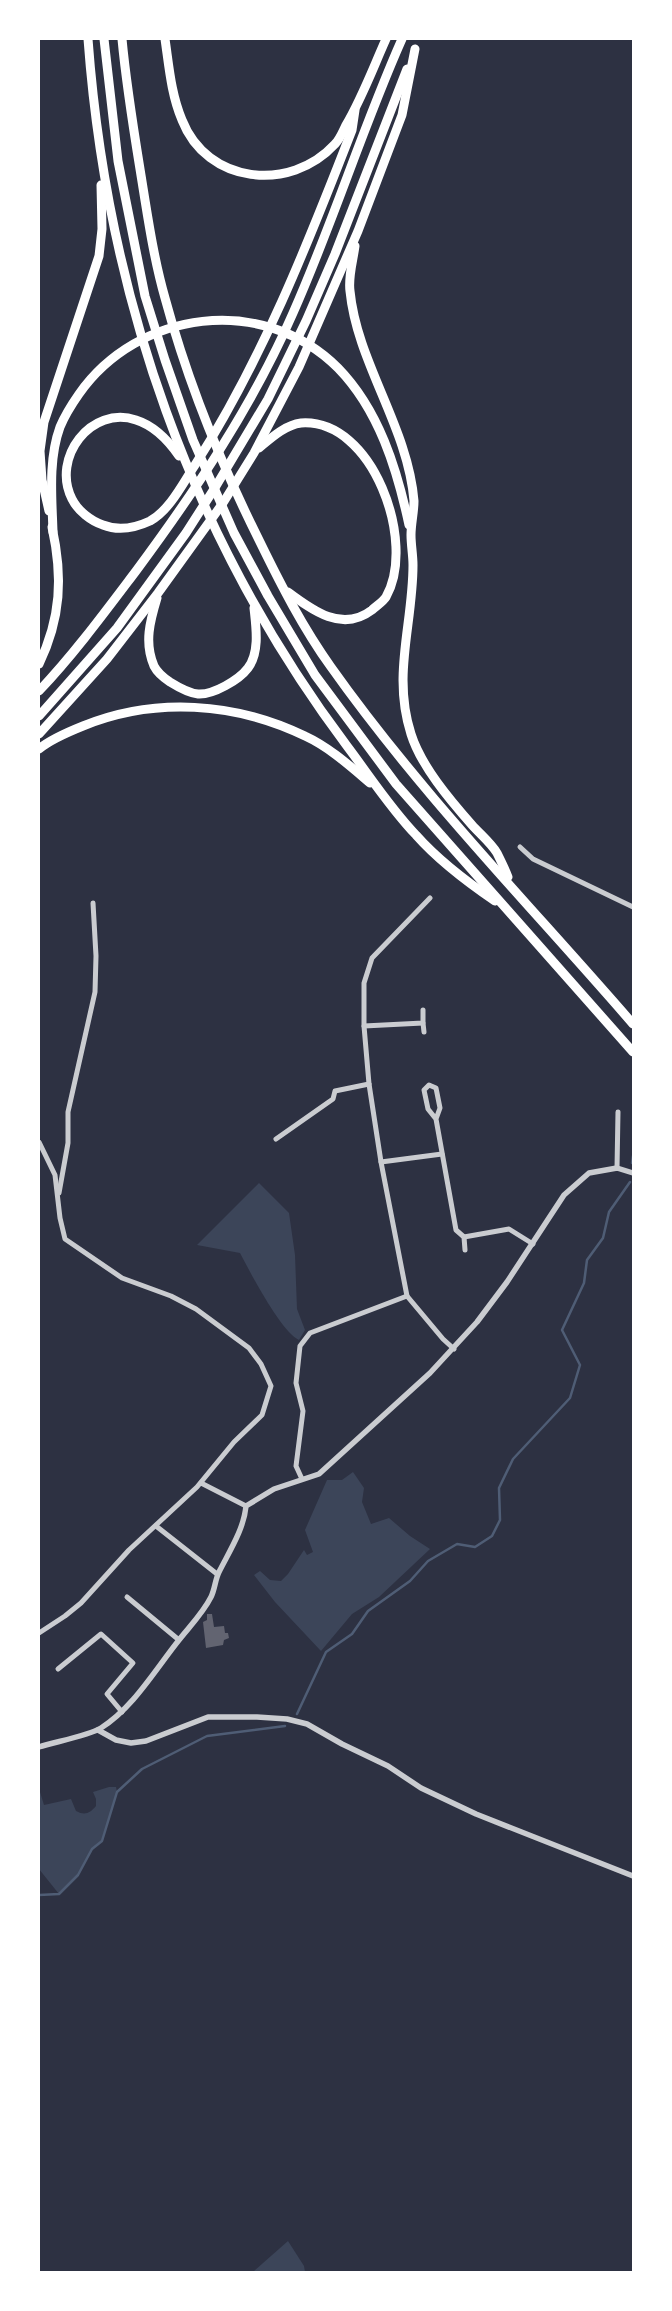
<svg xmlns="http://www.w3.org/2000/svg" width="672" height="2311" viewBox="0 0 672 2311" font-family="Signika,sans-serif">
<rect width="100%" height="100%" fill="#2d3142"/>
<!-- green -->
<g fill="#3c4559">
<path d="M259 1183 289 1213 295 1255 297 1309 305 1330 299 1340C281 1332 250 1272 240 1253L197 1245Z"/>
<path d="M353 1472 364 1488 362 1502 371 1524 389 1518 410 1536 430 1549 379 1597 352 1614 321 1651 275 1602 254 1575 260 1571 270 1580 281 1581 288 1574 304 1550 307 1555 313 1552 305 1530 327 1480H342Z"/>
<path d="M109 1787H116L117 1792 102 1841 92 1849 78 1875 59 1894 39 1869V1792H40L44 1805 71 1799 76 1811C85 1816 90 1813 96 1806V1799L93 1792Z"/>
<path d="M288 2241 304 2266 305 2272H253Z"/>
</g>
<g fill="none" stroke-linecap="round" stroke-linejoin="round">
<!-- stream -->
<g stroke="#4f5d75" stroke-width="2.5">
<path d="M632 1163 633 1156"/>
<path d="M297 1714 326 1652 352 1634 368 1611 410 1581 428 1561 457 1544 475 1547 492 1536 500 1520 499 1488 513 1459 570 1398 580 1365 562 1330 584 1283 587 1260 603 1238 609 1212 630 1182"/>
<path d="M39 1895 59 1894 78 1875 92 1849 102 1841 117 1792 142 1769 207 1736 285 1726"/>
</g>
</g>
<!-- building -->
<path fill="#626471" d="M207 1614H212L214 1627 224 1626 225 1633H228L229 1638 224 1640 223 1645 206 1648 203 1622 207 1620Z"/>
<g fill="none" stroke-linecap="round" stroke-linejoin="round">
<!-- minor -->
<g stroke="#caccd0" stroke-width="5">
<path d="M520 847 533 859 633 907"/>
<path d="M430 898 372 958 364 983V1026L369 1084 381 1162 407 1296 443 1339 454 1349"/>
<path d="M423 1023 424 1032"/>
<path d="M364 1026 423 1023V1010"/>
<path d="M436 1119 428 1109 424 1090 429 1085 436 1088 440 1108 436 1119 456 1230 464 1237 465 1250"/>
<path d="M276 1139 333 1099 335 1091 369 1084"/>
<path d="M39 1142 55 1175 60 1218 65 1239 122 1278 171 1296 196 1309 249 1348 261 1364 271 1386 262 1415 234 1442 197 1487 129 1550 81 1603 65 1616 39 1633"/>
<path d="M381 1162 442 1154"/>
<path d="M617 1168 618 1112"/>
<path d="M59 1193 68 1143V1112L95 992 96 956 93 903"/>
<path d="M464 1237 509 1229 533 1244"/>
<path d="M302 1479 296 1466 303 1411 296 1383 300 1346 310 1333 407 1296"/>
<path d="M201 1483 246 1506"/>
<path d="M156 1526 217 1574"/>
<path d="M127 1597 179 1640"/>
<path d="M58 1669 101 1634 133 1663 107 1694 122 1712"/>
</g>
<!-- tertiary -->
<g stroke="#caccd0" stroke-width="5.5">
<path d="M98 1730 116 1740 131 1743 146 1741 208 1717H257L287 1719 307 1724 342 1744 388 1766 421 1788 476 1814 633 1876"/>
<path d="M39 1747C54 1742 88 1736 101 1728 133 1708 155 1670 179 1640 190 1626 203 1613 211 1597 215 1589 215 1580 219 1572 229 1552 244 1529 246 1506L274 1489 319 1474 430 1373 477 1322 507 1282 564 1195 589 1173 617 1168 633 1173"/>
</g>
<!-- motorway -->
<g stroke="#fff" stroke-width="9">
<path d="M88 39C107 297 191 538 347 746 369 775 390 808 416 835 439 861 467 882 495 901"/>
<path d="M104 39 118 161 145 296 165 360 193 440 234 533 268 596 315 675 396 784 633 1052"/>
<path d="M122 39C126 82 133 126 140 169 147 212 153 256 165 298 188 383 221 464 260 542 281 585 303 628 331 667 421 794 531 906 633 1024"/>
<path d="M165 39C169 66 171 94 182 120 207 184 290 193 335 144 340 139 343 131 346 125 362 98 373 68 386 39"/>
<path d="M355 246C353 261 348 277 350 291 357 363 408 427 414 501 414 512 411 524 411 535 411 545 413 555 413 565 413 624 392 675 411 734 421 766 450 800 472 825 480 834 491 843 497 853 501 861 505 869 508 877"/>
<path d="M259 448C271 438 285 425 301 423 373 418 417 543 386 597 383 602 376 606 372 610 342 633 312 610 288 592"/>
<path d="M179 456C168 440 155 426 136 420 91 405 51 458 72 499 78 511 91 521 103 525 118 531 135 528 150 521 170 510 183 483 195 465 262 360 307 246 352 130L355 110"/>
<path d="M49 511 42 480 40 451 44 422 99 256 102 229 101 185"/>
<path d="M53 532C52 498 48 460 60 427 65 415 72 404 79 394 138 310 263 293 338 368 379 410 397 469 409 525"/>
<path d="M157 598C150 621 144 643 154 666 157 672 164 678 170 682 178 687 188 693 198 694 213 695 239 680 248 668 260 652 256 627 254 608"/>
<path d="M39 664C61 618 63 577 52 527"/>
<path d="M39 691C74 654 105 612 136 571 196 490 253 405 293 313 333 223 362 129 402 39"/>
<path d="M39 716 117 628 186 533 216 486 268 399 306 321 335 254 407 69"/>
<path d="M39 734 107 659 158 593 223 503 254 453 299 367 358 231 402 115 415 49"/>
<path d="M39 749C51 739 68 732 83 726 154 697 235 702 305 736 329 747 350 766 370 783"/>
</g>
</g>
<!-- border -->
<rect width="672" height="2311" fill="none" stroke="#ffffff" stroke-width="80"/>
</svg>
